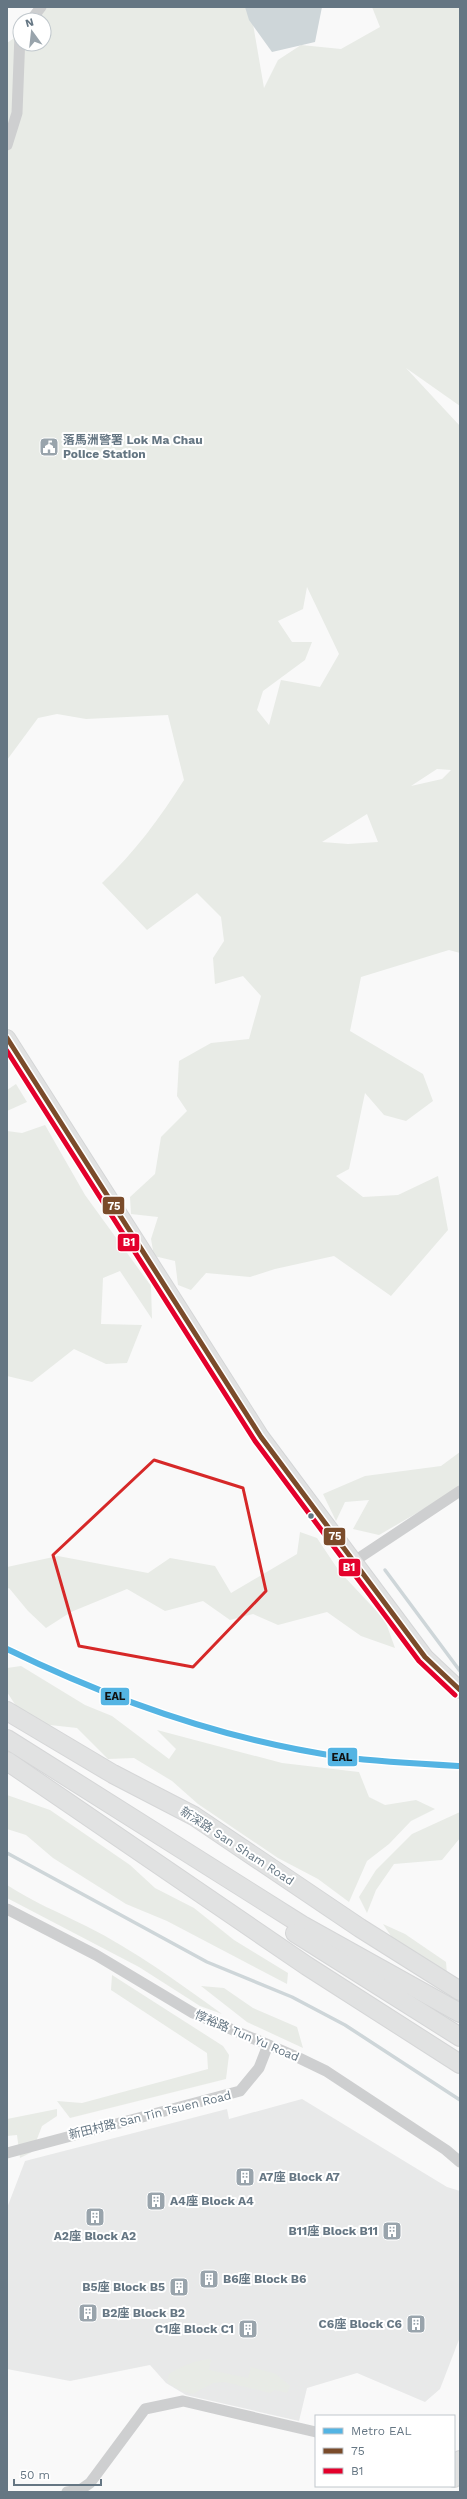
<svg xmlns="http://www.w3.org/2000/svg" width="467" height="2499" viewBox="0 0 467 2499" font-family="'Work Sans','Noto Sans SC',sans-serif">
<rect width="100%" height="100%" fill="#f9f9f9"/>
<!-- built -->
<path fill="#e8e9e9" d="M302 2099 447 2187 460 2191V2337L440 2389 425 2402 357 2373 307 2388 299 2421 186 2395 166 2383 150 2365 70 2381 7 2369V2208L25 2161 227 2109 229 2119Z"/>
<!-- green -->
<g fill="#e8ebe6" fill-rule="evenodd">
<path d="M45 7H246L253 24 264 88 278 60 301 45 341 49 380 27 372 7H460V406L406 368 460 426V953L449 950 361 977 350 1031 423 1074 433 1101 406 1121 384 1115 365 1093 349 1169 336 1176 363 1197 398 1195 438 1176 448 1230 391 1296 334 1256 275 1269 250 1277 206 1273 191 1290 178 1285 175 1261 154 1256 151 1239 158 1217 131 1214 130 1197 155 1174 161 1137 187 1111 177 1096 179 1061 211 1043 249 1039 261 996 243 976 215 984 213 958 224 941 221 917 197 893 147 930 102 883C135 852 160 818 184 780L168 715 86 719 57 714 38 718 7 760V43L20 34V44H44V20H33ZM307 587 339 654 320 687 281 680 269 725 257 710 263 691 305 660 312 642H292L278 621 303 609ZM437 769 451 770 442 779 411 786ZM367 814 378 842 348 844 322 842Z"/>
<path d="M16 1084 27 1102 7 1111V1090Z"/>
<path d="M45 1125 85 1195 151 1286 152 1319 120 1271 103 1278 101 1324 142 1325 127 1363 106 1364 74 1349 32 1382 7 1376V1131L22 1133Z"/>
<path d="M460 1452V1488L379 1535 353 1529 369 1500 345 1502 336 1521 323 1494 365 1476 441 1466Z"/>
<path d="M300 1532 317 1538 339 1571 385 1620 395 1648 361 1636 327 1612 278 1625 253 1614 230 1620 203 1601 165 1611 127 1589 71 1612 46 1628 28 1611 9 1588 7 1589V1567L58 1556 148 1573 170 1558 215 1566 231 1593 297 1554Z"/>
<path d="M21 1666 85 1705 112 1716 169 1759 176 1749 157 1730 282 1763 359 1772 369 1797 385 1805 416 1800 435 1809 411 1821 389 1844 367 1861 349 1902 318 1879 278 1858 198 1804 172 1781 134 1758 108 1759 77 1728 41 1724 16 1706 7 1692V1668Z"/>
<path d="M7 1795 50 1810 130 1865 155 1888 194 1908 234 1940 288 1973 287 1984 167 1921 126 1904 53 1858 26 1835 7 1829Z"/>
<path d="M460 1812V1838L442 1860 394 1864 376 1890 367 1913 359 1897 376 1870 412 1834Z"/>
<path d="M7 1885C33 1902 58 1912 86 1926 134 1950 178 1982 222 2014L200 2006 139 1967 7 1898Z"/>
<path d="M383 1924 405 1934 446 1962 447 1974 393 1939Z"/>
<path d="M112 1975 223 2046 229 2055 226 2079 70 2118 57 2101 82 2103 208 2069 207 2053 111 1990Z"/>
<path d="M201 1986 224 1988 253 2008 297 2027 303 2048 247 2022Z"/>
<path d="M57 2109V2116L42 2126 32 2152 20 2158 17 2135 7 2136V2119Z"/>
<path d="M211 2359 209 2370 248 2378 251 2367 276 2374 290 2386 287 2393 275 2390 270 2393 225 2382 213 2383 193 2394 179 2390 167 2382 169 2374C182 2366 195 2360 211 2359Z"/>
</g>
<!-- water -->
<path fill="#ced6d9" d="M245 7H322L315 42 272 52 249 20Z"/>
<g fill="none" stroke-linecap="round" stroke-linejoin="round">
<!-- stream -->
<g stroke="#ced6d9" stroke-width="3.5">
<path d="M385 1570 460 1671"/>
<path d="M7 1853 207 1962 292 1997 345 2025 460 2100"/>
</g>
<defs>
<g id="secondary">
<path d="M7 1038 261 1437 425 1657 460 1690"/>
<path d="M454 2479 460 2459"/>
</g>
<g id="primary">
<path d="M7 1711 113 1774 194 1816 360 1928 460 1991"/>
<path d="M7 1739 302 1925 460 2013"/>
<path d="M7 1761 307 1966 460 2064"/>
<path d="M295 1933 460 2037"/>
</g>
</defs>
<!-- secondary casing -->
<use href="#secondary" stroke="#d5d6d7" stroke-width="18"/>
<!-- primary casing -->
<use href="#primary" stroke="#d5d6d7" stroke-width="20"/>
<!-- street -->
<g stroke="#cecfd0" stroke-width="11">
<path d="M31 20 41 7"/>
<path d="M7 145 17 113 20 34"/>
<path d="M353 1562 460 1491"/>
<path d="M7 1909 96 1955 193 2013 297 2057 326 2071 446 2150 460 2162"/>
<path d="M7 2153 240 2091 259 2068 268 2045"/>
<path d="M67 2492 80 2490 90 2483 145 2409 183 2401 316 2432"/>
</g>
<!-- secondary -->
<use href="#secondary" stroke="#e1e2e2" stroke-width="16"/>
<!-- primary -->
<use href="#primary" stroke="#e1e2e2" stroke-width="18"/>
<defs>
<path id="bus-1" d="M7 1038 261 1437 425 1657 460 1690"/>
<path id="bus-2" d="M7 1051 255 1441 419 1661 455 1695"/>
</defs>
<!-- bus-1 casing -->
<use href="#bus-1" stroke="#fff" stroke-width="8"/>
<!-- bus-2 casing -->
<use href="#bus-2" stroke="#fff" stroke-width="8"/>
<!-- bus-1 -->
<use href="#bus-1" stroke="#7a4b2a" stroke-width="5"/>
<!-- bus-2 -->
<use href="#bus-2" stroke="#e4002b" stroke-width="5"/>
<defs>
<path id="metro-1" d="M7 1649C114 1701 224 1740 342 1757 381 1762 421 1764 460 1766"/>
</defs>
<!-- metro-1 casing -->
<use href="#metro-1" stroke="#fff" stroke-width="9"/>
<!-- metro-1 -->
<use href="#metro-1" stroke="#54b4e3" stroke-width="6"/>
</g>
<!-- marked area -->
<path fill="none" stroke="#d62828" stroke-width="3" stroke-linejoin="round" d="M154 1460 243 1488 266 1591 193 1667 79 1646 53 1555Z"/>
<!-- icons -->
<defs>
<symbol id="civic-square" viewBox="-11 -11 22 22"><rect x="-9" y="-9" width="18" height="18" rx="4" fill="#99a4ac" stroke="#fff"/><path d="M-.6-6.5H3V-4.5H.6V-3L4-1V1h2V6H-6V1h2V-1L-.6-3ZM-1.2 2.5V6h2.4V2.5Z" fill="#fff"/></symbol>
<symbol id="building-square" viewBox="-11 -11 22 22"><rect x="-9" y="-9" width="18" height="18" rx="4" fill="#99a4ac" stroke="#fff"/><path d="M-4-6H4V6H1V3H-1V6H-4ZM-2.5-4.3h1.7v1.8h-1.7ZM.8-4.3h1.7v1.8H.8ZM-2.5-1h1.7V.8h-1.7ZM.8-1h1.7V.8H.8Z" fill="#fff"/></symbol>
</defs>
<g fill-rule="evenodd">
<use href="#civic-square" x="38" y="436" width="22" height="22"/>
<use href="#building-square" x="234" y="2166" width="22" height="22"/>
<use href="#building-square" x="145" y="2190" width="22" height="22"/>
<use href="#building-square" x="84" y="2206" width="22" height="22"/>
<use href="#building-square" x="381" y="2220" width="22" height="22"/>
<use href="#building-square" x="198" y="2268" width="22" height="22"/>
<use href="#building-square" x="168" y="2276" width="22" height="22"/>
<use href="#building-square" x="77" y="2302" width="22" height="22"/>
<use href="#building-square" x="405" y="2313" width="22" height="22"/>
<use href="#building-square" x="237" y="2318" width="22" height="22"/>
</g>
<!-- markers -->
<circle fill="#657683" stroke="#fff" stroke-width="1.5" cx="311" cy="1516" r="3.5"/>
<g text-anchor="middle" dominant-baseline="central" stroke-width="4" stroke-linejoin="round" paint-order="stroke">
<!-- poi labels -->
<g font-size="12" font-weight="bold" fill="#657683" stroke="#fff" text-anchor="start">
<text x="63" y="440">落馬洲警署 Lok Ma Chau<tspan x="63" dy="14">Police Station</tspan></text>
<text x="259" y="2177">A7座 Block A7</text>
<text x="170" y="2201">A4座 Block A4</text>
<text x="378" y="2231" text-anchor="end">B11座 Block B11</text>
<text x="95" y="2236" text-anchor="middle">A2座 Block A2</text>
<text x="223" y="2279">B6座 Block B6</text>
<text x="165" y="2287" text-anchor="end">B5座 Block B5</text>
<text x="102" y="2313">B2座 Block B2</text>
<text x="402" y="2324" text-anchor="end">C6座 Block C6</text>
<text x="234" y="2329" text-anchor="end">C1座 Block C1</text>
</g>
<!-- street labels -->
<g font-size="12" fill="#657683" stroke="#fff">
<text transform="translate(237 1846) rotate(33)">新深路 San Sham Road</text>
<text transform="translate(247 2036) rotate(23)">惇裕路 Tun Yu Road</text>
<text transform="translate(150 2115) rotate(-14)">新田村路 San Tin Tsuen Road</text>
</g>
</g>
<g stroke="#fff" stroke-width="1.5">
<rect x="102" y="1196" width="23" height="19" rx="4" fill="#7a4b2a"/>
<rect x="117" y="1233" width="23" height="19" rx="4" fill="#e4002b"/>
<rect x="323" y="1527" width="23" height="19" rx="4" fill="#7a4b2a"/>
<rect x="338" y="1558" width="23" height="19" rx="4" fill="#e4002b"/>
<rect x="100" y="1687" width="30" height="19" rx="4" fill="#54b4e3"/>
<rect x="327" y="1747" width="31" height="20" rx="4" fill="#54b4e3"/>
</g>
<g font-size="11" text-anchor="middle" font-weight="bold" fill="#fff">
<text x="114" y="1210">75</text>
<text x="129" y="1246">B1</text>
<text x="335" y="1540">75</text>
<text x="349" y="1571">B1</text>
</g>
<g font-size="11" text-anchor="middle" font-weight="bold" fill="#111">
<text x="115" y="1700">EAL</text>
<text x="342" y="1761">EAL</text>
</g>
<!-- border -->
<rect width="467" height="2499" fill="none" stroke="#657683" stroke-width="16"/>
<!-- legend -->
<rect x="315" y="2415" width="140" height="72" fill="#ffffff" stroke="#c1c8cd"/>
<rect x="323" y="2428" width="20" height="6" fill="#54b4e3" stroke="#c1c8cd"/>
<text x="351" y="2435" font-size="12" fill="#657683">Metro EAL</text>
<rect x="323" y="2448" width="20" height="6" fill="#7a4b2a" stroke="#c1c8cd"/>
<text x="351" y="2455" font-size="12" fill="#657683">75</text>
<rect x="323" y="2468" width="20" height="6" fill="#e4002b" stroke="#c1c8cd"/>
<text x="351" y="2475" font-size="12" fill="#657683">B1</text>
<!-- north arrow -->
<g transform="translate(32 32) rotate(345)"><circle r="19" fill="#ffffff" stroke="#c1c8cd"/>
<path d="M0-3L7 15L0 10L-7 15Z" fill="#99a4ac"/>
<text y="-6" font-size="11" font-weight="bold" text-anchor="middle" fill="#657683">N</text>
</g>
<!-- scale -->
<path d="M14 2479v6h87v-6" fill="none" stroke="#657683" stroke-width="2"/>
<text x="20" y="2479" font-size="12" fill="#657683" stroke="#ffffff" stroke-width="3" paint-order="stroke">50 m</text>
</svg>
